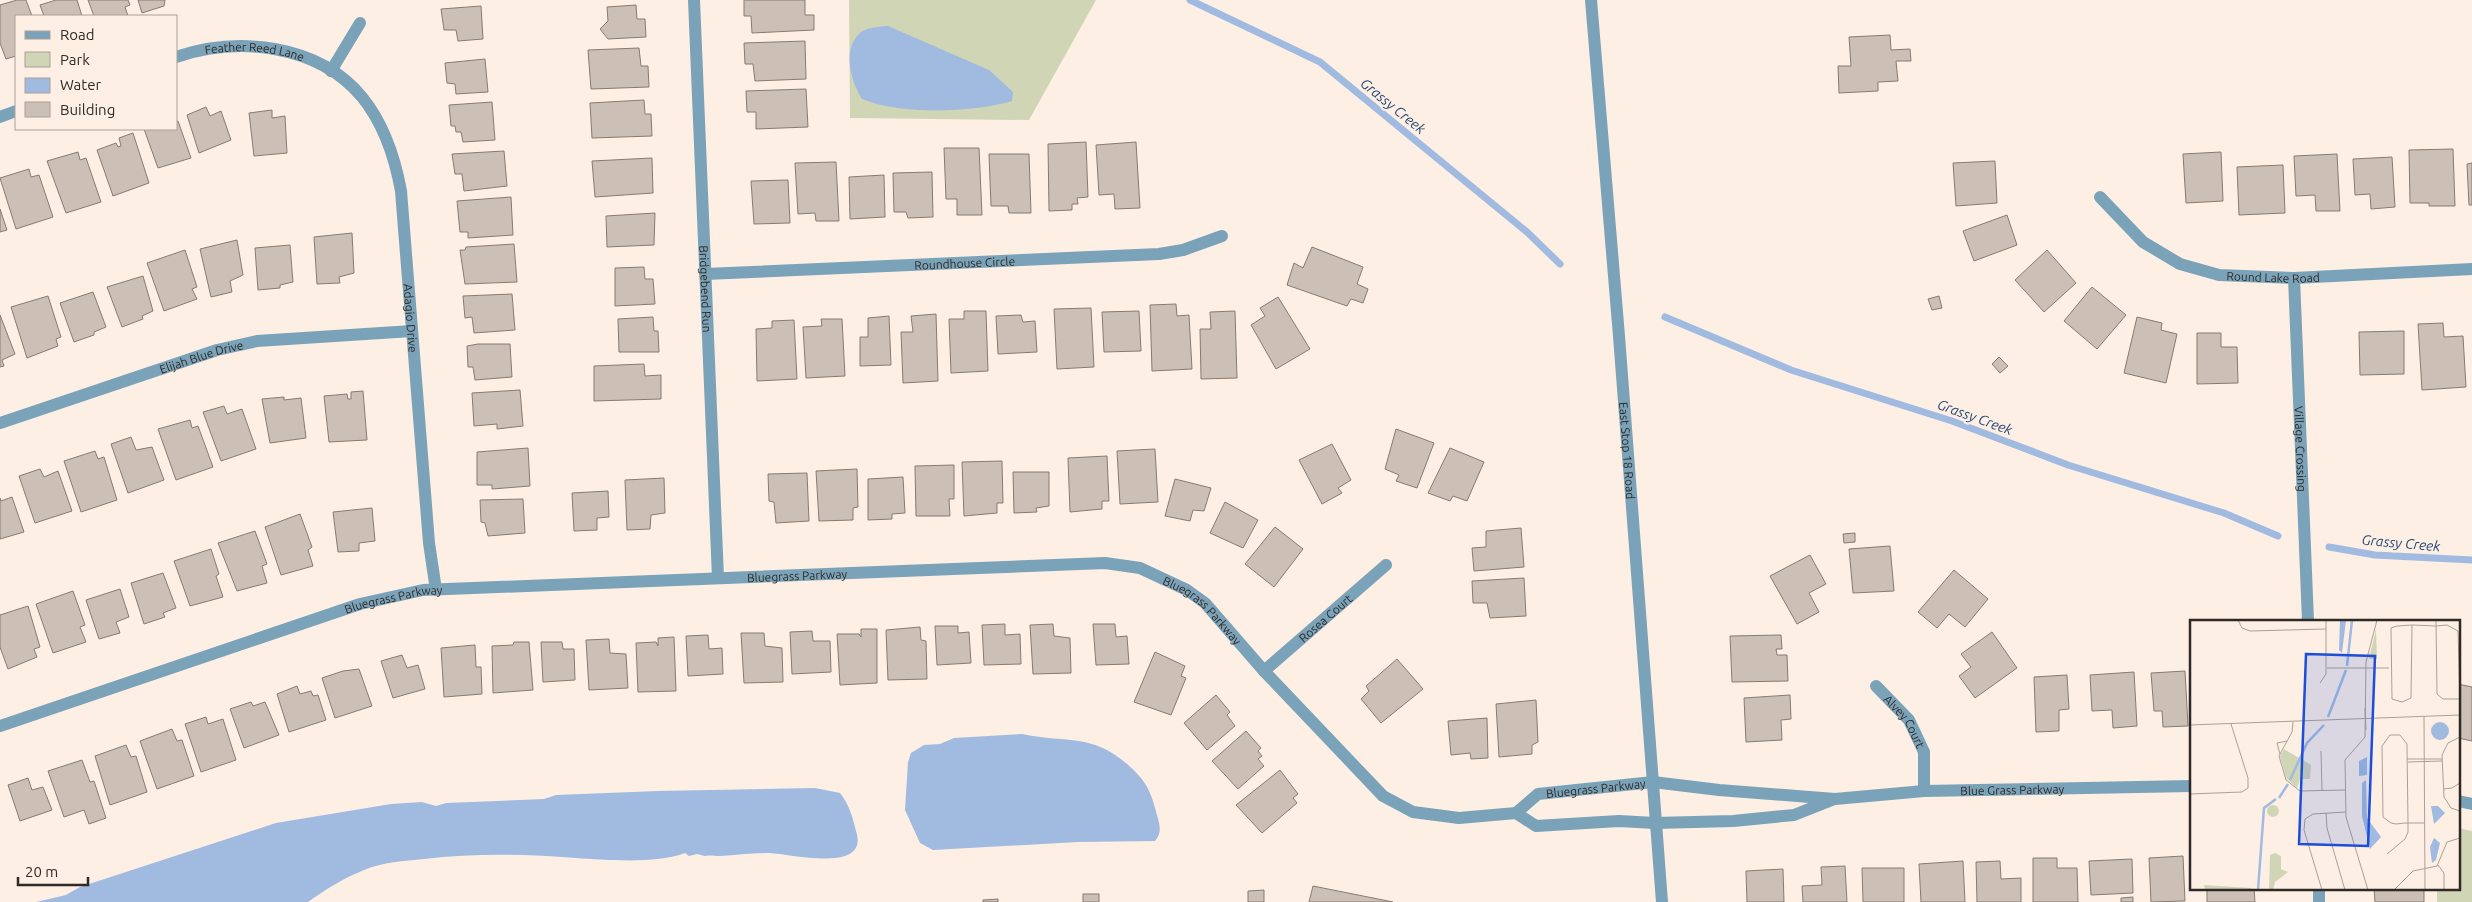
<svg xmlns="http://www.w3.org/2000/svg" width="2472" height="902" viewBox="0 0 2472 902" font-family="Ubuntu,sans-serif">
<rect width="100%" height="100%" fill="#fdefe4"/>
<!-- green -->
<g fill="#d0d5b6">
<path d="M849 0H1096L1029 120 850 118Z"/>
<path d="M2458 828 2472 831V902H2437V888H2458Z"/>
</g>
<!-- water -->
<g fill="#a0bae0">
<path d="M888 26 989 70 1013 92 1012 101C970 113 902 115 862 99 852 83 842 52 858 35 865 27 877 27 888 26Z"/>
<path d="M1022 734C1063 743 1092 733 1127 764 1143 778 1150 788 1155 808 1158 820 1164 831 1155 841L1078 842 933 850 920 843 905 810 908 762 911 753 924 745 940 744 954 738Z"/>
<path d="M815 788 840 793C850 806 852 816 856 831 870 874 791 854 770 853 753 853 737 855 720 856 714 856 711 855 705 856L697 854 689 856 685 853C657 864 607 860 576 858 525 854 475 853 424 859 404 861 383 862 364 870 344 878 326 889 308 902H36L66 895 80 887 276 823 391 804 422 802 436 806 446 803 544 799 556 795 658 791Z"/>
</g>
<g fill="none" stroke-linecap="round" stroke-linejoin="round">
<!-- stream -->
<g stroke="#a0bae0" stroke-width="7">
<path d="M1190 0 1320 62 1527 232 1560 264"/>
<path d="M1665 317 1791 370 1952 421 2068 465 2224 513 2278 536"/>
<path d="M2329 547 2375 555 2472 560"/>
</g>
</g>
<!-- building -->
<g fill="#ccbfb5" stroke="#877b71">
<path d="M17 0H26L32 16H16V56L6 59 0 43V5Z"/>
<path d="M56 0H77L82 16H44L40 5Z"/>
<path d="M88 0H128L130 5 125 7 128 16H94Z"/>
<path d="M138 0H165L164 6 142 13Z"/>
<path d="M744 0H805V15H814V30L752 33 751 16H744Z"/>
<path d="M636 5 637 19H645L646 37 608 39 600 29 608 21 607 7Z"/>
<path d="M481 6 483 39 458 41 456 30H444L441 9Z"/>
<path d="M1890 35 1891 50 1910 49 1911 61H1896L1898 81 1878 82V91L1839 93 1838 66H1851L1849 37Z"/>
<path d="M805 41 806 79 755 81 753 64H745L744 43Z"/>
<path d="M639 48 641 66H648L649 87 591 89 588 50Z"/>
<path d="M485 59 488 92 456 94 455 84 447 83 445 63Z"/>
<path d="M806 89 808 127 756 129V112H747L746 91Z"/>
<path d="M644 100 645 114H651L652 136 592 138 590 103Z"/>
<path d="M492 102 495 140 463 142 461 132H456L455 126H451L449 105Z"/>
<path d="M206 107 210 116 221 111 231 140 199 153 187 115Z"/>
<path d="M272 110V118L285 116 287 153 254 156 249 113Z"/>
<path d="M178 121 191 158 158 168 144 129H176V122Z"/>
<path d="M133 133 149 183 113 196 97 150 116 143 118 147 121 146 119 138Z"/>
<path d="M1086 142 1088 197 1077 198 1078 204H1072V210L1049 211 1048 144Z"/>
<path d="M1136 142 1140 208 1115 209 1114 194 1099 195 1096 145Z"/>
<path d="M944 148H979L982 215H957V199H946Z"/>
<path d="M2453 149 2455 206H2429V203H2410L2409 150Z"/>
<path d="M504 151 507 186 464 191 462 174H455L452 154Z"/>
<path d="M78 152 80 160 86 158 101 202 66 213 47 161Z"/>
<path d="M2221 152 2223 201 2186 203 2183 154Z"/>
<path d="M989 154H1029L1031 213H1009L1008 206H991Z"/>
<path d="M2337 154 2340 211H2316L2315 195 2296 196 2294 156Z"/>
<path d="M2392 157 2395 207 2371 209 2370 194 2355 195 2353 159Z"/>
<path d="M652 158 653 193 595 197 592 161Z"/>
<path d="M1995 161 1997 203 1956 206 1953 163Z"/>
<path d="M836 162 839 221H816L815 213 798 214 795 163Z"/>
<path d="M2472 163V205H2469L2467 164Z"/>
<path d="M2283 165 2285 213 2239 215 2237 167Z"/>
<path d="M29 169 31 177 39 175 53 217 16 229 0 178Z"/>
<path d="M932 172 933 217 908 218 906 212H894L893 173Z"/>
<path d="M884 175 885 217 850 219 849 177Z"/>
<path d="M788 180 790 223 754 224 751 181Z"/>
<path d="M511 197 513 235 468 238V232H460L457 201Z"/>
<path d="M0 209 7 230 0 232Z"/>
<path d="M655 213 654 245 607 247 606 216Z"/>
<path d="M2007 215 2017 245 1974 261 1963 231Z"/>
<path d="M352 233 354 273 339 277 340 283 317 284 314 237Z"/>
<path d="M237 240 243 275 230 281 232 292 211 297 200 249Z"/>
<path d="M514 244 517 282 465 284 460 250H465L466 247Z"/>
<path d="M290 245 293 282 280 285V288L258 290 255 248Z"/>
<path d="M1312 247 1363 267 1357 284 1368 289 1363 303 1351 299 1347 306 1287 285 1294 263 1303 268Z"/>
<path d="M185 250 197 287 192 289 197 299 164 311 147 263Z"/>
<path d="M2047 250 2076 283 2044 312 2015 280Z"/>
<path d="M644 267 645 279H653L655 304 615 306V268Z"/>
<path d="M143 276 153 311 142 316 143 319 122 327 107 287Z"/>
<path d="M2092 287 2126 315 2097 349 2064 321Z"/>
<path d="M93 292 106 327 94 332V335L74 342 60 303Z"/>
<path d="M512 294 515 330 474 333 472 317 465 318 463 296Z"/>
<path d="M48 296 61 337 56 339 58 346 27 358 11 307Z"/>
<path d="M1939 296 1942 308 1932 310 1928 299Z"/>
<path d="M1278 297 1310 349 1276 369 1251 325 1265 316 1260 308Z"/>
<path d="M1176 304 1177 316 1189 315 1192 369 1152 371 1150 305Z"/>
<path d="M1091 308 1094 367 1057 369 1054 309Z"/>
<path d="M964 311H986L988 371 951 373 949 319H964Z"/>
<path d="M1139 311 1141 351 1104 352 1102 312Z"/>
<path d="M1235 311 1237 378 1201 379 1200 329H1211L1210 312Z"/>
<path d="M936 314 938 381 903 383 901 332H913L911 316Z"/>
<path d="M0 315 15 354 2 360 4 366 0 367Z"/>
<path d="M1021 315 1023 322 1035 321 1037 352 998 354 996 316Z"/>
<path d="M889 316 891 365 860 366V337H868V318Z"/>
<path d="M653 317 654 331H658L659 352H619L618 319Z"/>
<path d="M2137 317 2162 323 2161 330 2177 334 2166 383 2124 373Z"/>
<path d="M821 319H842L845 376 806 378 803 327 822 326Z"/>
<path d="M794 320 797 379 757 381 756 329 772 328V321Z"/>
<path d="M2443 323 2444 337 2463 336 2466 387 2422 390 2418 324Z"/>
<path d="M2404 331V374L2360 375 2359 332Z"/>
<path d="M2197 333H2221V347H2237L2238 383 2197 384Z"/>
<path d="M478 344H510L512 377 475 380 473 367H468L467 346Z"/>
<path d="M1999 357 2008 366 2000 373 1992 364Z"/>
<path d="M644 364 645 376 661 375V399L594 401V366Z"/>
<path d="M520 390 523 426 497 429V424L474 426 472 393Z"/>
<path d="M363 391 367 440 329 442 324 396 347 394 348 399H351V392Z"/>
<path d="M284 397V400L301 398 306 438 270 443 262 399Z"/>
<path d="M224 406 227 414 242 409 256 449 221 461 203 412Z"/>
<path d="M190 420 192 428 198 426 213 467 176 480 158 429Z"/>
<path d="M1396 429 1434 443 1417 488 1396 481 1399 475 1385 469Z"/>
<path d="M131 437 136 450 152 447 164 480 128 493 111 444Z"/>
<path d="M1332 444 1351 480 1338 488 1342 493 1322 504 1299 460Z"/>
<path d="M528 448 530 486 492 489V485H477V452Z"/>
<path d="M1450 448 1484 462 1467 501 1453 496 1450 501 1428 493Z"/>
<path d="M1155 449 1158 502 1120 504 1117 451Z"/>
<path d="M95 451 98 459 104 457 117 500 81 512 64 461Z"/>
<path d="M1107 456 1109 501H1102V509L1070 512 1068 458Z"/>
<path d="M1002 461 1003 503H997V513L964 516 962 462Z"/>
<path d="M954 465V499H949L950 516H916L915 466Z"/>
<path d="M40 469 44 477 58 471 72 511 35 523 19 476Z"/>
<path d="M857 469 858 507 853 508V520L819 521 816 471Z"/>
<path d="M1013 472H1049V506L1036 508 1037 512 1014 513Z"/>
<path d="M807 473 809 521 776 523 774 502 769 501 768 474Z"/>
<path d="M903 477 905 513 892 514V519L868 520V479Z"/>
<path d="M664 478 665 513 651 515 650 529 627 530 625 480Z"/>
<path d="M1175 479 1211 488 1204 511 1193 510 1190 521 1165 516Z"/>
<path d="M608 491 609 517 597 518V530L574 531 572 493Z"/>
<path d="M12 497 24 532 0 539V498L1 501Z"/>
<path d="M523 499 525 533 488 536 485 523 481 522 480 500Z"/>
<path d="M1225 502 1258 520 1243 548 1210 533Z"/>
<path d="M372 508 375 541 359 543V551L338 552 333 512Z"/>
<path d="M300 514 312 547 308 550 313 566 281 575 265 527Z"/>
<path d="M1275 527 1303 549 1274 587 1245 564Z"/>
<path d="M1521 528 1524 567 1474 571 1472 548 1486 547V531Z"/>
<path d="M255 531 267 564 262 566 267 583 237 591 218 543Z"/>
<path d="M1855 533V542L1844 543 1843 534Z"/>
<path d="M1890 546 1894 591 1853 593 1849 549Z"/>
<path d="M211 549 219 574 216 576 223 597 190 606 174 561Z"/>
<path d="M1810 555 1826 584 1809 593 1819 612 1797 624 1770 576Z"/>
<path d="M1954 570 1988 599 1965 627 1949 614 1937 628 1918 612Z"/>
<path d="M163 573 176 608 163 613 165 617 144 624 131 583Z"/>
<path d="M1524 578 1526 616 1490 618 1487 603H1473L1472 581Z"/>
<path d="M120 589 129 617 116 622 120 633 99 639 86 600Z"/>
<path d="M73 591 85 625 80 627 86 642 53 653 36 604Z"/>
<path d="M28 606 40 647 34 649 37 657 8 669 0 647V615Z"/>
<path d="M1005 624V635L1020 634 1021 664 984 665 982 625Z"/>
<path d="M1053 624 1054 636 1070 638 1071 673 1033 674 1030 625Z"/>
<path d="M1093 624H1115L1116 637 1127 636 1129 664 1096 665Z"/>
<path d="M935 626H958V633L969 632 971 663 937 665Z"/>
<path d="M920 627 921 640 926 641 927 679 888 680 886 630Z"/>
<path d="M861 629H877V683L840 685 837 634H859L861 637Z"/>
<path d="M812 631 813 641H830L831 672 792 674 790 632Z"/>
<path d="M1992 632 2017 668 1975 698 1959 676 1971 667 1961 654Z"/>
<path d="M741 633H764L765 646 782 648 783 682 744 683Z"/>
<path d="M708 635 709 649 722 648 723 674 688 676 686 636Z"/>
<path d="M1781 635 1782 649H1776L1777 655H1787L1788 681 1732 682 1730 636Z"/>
<path d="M674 637 676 691 638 692 636 643 656 642 658 646V638Z"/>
<path d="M609 639 610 653 626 654 628 688 589 690 586 640Z"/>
<path d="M514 642H529L533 690 493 693 492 646 513 645Z"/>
<path d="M541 642H562L563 649H574L575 680 543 682Z"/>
<path d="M475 645 476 667H481L482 694 444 697 441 648Z"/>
<path d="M1155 652 1185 666 1181 676 1186 678 1171 715 1134 702Z"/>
<path d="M402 655 407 668 418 665 425 689 393 698 381 661Z"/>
<path d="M1397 659 1423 689 1381 723 1361 699 1369 691 1366 686Z"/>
<path d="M359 669 372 706 335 718 322 678 343 671Z"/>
<path d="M2185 671 2188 726 2163 727 2162 711H2154L2151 673Z"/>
<path d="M2134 672 2137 726 2113 728 2112 710 2092 711 2090 675Z"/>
<path d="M2067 675 2069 709 2059 710V731L2036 732 2034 677Z"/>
<path d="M2458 684 2472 687V741L2458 738Z"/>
<path d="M297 686 300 694 311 691 313 696 318 695 326 720 289 732 277 694Z"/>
<path d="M1216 695 1230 712 1227 715 1235 726 1207 750 1184 723Z"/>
<path d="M1790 695 1791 719 1781 720 1782 740 1746 742 1744 698Z"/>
<path d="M1536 700 1538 742 1532 745V754L1499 757 1496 704Z"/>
<path d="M251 702 253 706 265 702 279 735 244 748 230 709Z"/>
<path d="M206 717 208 724 223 719 236 760 201 772 185 724Z"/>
<path d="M1487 718 1488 758 1471 759 1470 753 1451 755 1448 721Z"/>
<path d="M172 729 177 741 182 740 194 776 157 789 140 741Z"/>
<path d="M1246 731 1261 748 1258 751 1262 756 1258 759 1264 766 1238 789 1212 761Z"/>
<path d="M126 745 131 757 136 756 147 792 110 805 95 756Z"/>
<path d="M82 760 90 782 94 781 106 818 89 824 84 810 64 817 48 771Z"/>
<path d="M1280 770 1298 794 1293 798 1297 803 1262 833 1236 805Z"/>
<path d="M28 778 32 790 43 787 52 810 20 821 8 785Z"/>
<path d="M2183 856 2185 901 2151 902 2149 858Z"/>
<path d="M2033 858H2057V868H2077L2078 902H2033Z"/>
<path d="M2132 859 2133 893 2091 895 2089 861Z"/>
<path d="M1963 861 1965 902H1921L1919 864Z"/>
<path d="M2000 861 2001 879 2021 878V902H1977L1976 862Z"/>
<path d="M1845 866 1847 902H1803L1802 886 1822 885 1821 867Z"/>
<path d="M1862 868H1904V902H1863Z"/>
<path d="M1783 869 1784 902H1747L1746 871Z"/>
<path d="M1313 886 1393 902H1309Z"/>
<path d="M2207 888H2254L2255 902H2207Z"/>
<path d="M2374 888H2424V902H2375Z"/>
<path d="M1264 890V902H1248V891Z"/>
<rect x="1083" y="894" width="16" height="8"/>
<path d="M2133 897V902H2121V898Z"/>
<path d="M998 899V902H983V900Z"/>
</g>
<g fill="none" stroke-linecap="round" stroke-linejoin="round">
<!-- minor -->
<g stroke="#7aa2b8" stroke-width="12">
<path id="s1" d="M694 0 718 578"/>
<path id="s2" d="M1591 0 1619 336 1662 902"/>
<path id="s3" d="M176 57C238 36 318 44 362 97 384 124 395 158 401 191L429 543 436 590"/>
<path d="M331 71 360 23"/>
<path d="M0 117 16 111"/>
<path id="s4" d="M2100 197 2143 242 2180 264 2219 275 2294 278 2472 269"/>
<path id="s5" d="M705 274 1159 254 1183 250 1222 236"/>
<path id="s6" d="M2294 278 2308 621"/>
<path id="s7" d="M0 423 217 350 257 341 412 331"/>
<path id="s8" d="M1264 671 1386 565"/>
<path id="s9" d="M1876 686 1909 720 1924 752V791"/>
<path id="s10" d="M0 726 360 604 423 590 1105 563 1140 568 1187 590 1205 603 1264 671 1383 796 1413 812 1459 818 1516 813 1538 794 1653 782 1719 790 1835 799 1924 791 2191 786"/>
<path d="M2458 801 2472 804"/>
<path d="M1516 813 1536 826 1619 821 1655 823 1733 821 1794 815 1832 800"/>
<path d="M2319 888V902"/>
</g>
</g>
<g text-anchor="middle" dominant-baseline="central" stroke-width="4.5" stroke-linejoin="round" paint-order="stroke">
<!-- street labels -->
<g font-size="12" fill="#2f2a26" stroke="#fdefe4">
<text stroke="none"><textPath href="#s3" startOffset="80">Feather Reed Lane</textPath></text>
<text stroke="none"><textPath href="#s5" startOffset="260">Roundhouse Circle</textPath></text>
<text stroke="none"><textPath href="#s4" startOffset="200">Round Lake Road</textPath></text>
<text stroke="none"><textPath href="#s1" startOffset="289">Bridgebend Run</textPath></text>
<text stroke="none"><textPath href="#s3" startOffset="432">Adagio Drive</textPath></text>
<text stroke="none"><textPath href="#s7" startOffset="212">Elijah Blue Drive</textPath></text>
<text stroke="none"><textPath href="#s6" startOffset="171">Village Crossing</textPath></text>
<text stroke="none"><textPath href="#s2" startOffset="452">East Stop 18 Road</textPath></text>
<text stroke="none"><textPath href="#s10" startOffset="819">Bluegrass Parkway</textPath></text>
<text stroke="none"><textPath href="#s10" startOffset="414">Bluegrass Parkway</textPath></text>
<text stroke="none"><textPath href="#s10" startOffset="1239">Bluegrass Parkway</textPath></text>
<text stroke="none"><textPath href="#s8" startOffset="81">Rosea Court</textPath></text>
<text stroke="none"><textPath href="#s9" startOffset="46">Alvey Court</textPath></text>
<text stroke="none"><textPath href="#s10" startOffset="1724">Bluegrass Parkway</textPath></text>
<text stroke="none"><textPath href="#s10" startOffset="2142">Blue Grass Parkway</textPath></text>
</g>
<!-- water labels -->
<g font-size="14" font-style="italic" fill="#244676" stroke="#fdefe4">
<text transform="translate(1393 106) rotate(39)">Grassy Creek</text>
<text transform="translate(1975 417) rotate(20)">Grassy Creek</text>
<text transform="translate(2401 543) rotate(5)">Grassy Creek</text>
</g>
</g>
<!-- overview -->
<g transform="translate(2190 620)">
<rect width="270" height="270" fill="#fdefe4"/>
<path d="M186 9 187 39H179ZM94 129 121 145 120 159H110L107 168 96 158 90 136ZM77 191a6 6 0 1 1 12 0a6 6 0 1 1-12 0ZM85 233 91 236V249L98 252 85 262 83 270H79L80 235ZM14 265 61 268V270H15Z" fill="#d0d5b6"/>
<path d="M150 0H156L152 33 149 30ZM241 111a9 9 0 1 1 18 0a9 9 0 1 1-18 0ZM177 137V155L169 156V141ZM176 160 177 198 191 217 180 229 172 196V163ZM241 186H248L255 193 244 204ZM244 218 250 223 246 240 242 243 240 227Z" fill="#a0bae0"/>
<path fill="none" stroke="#a0bae0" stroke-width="2.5" d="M157 46 162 0M138 97 156 50M100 160 117 123 134 105M89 178 98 164M68 270 74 188 86 179"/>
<path fill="none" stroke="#aba098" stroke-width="1" d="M48 0 52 8 60 11 136 9M246 0 247 74 253 79H270M222 5 221 78 212 82 202 79 201 8 207 6 222 5 246 6 257 5 268 11 270 79M137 48H199M130 63 136 54V0M175 88 176 110M234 96 235 270M103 102 102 112 89 136 96 160 110 171 155 170M0 105 270 95M270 117 258 123 252 135 254 177 261 188 270 191M131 131 132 170M90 134 87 123 97 121M217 139H252M218 142 252 141M253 169 262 168 270 163M0 174 52 172 58 168V158L41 104M136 193 137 208 155 270M115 199 114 210 132 270M115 199 123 194 156 192M197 234 215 219 218 212V203L217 126V124L210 115H200L192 126 193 197 201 203 206 204 215 203H234M248 245 254 253V270M178 270 156 197 155 140 175 117 176 42 187 0M204 270 223 251 247 246 257 222 270 218"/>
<path fill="#1d4ed8" fill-opacity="0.15" stroke="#1d4ed8" stroke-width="2.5" d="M116 34 185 36 178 226 109 224Z"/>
<rect width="270" height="270" fill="none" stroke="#2f2a26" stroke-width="2.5"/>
</g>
<!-- legend -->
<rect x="15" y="15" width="162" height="115" fill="#fdefe4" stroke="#aba098"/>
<rect x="25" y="31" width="25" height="8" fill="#7aa2b8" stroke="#aba098"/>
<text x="60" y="40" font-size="15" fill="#2f2a26">Road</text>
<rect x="25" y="52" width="25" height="15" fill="#d0d5b6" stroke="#aba098"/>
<text x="60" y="65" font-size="15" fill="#2f2a26">Park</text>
<rect x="25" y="78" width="25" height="15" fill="#a0bae0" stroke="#aba098"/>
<text x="60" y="90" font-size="15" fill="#2f2a26">Water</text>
<rect x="25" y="102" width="25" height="15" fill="#ccbfb5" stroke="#aba098"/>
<text x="60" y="115" font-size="15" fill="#2f2a26">Building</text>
<!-- scale -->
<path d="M18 877v8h70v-8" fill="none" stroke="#2f2a26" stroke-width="2.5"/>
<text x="25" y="877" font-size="15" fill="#2f2a26" stroke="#fdefe4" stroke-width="4" paint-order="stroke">20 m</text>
</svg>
